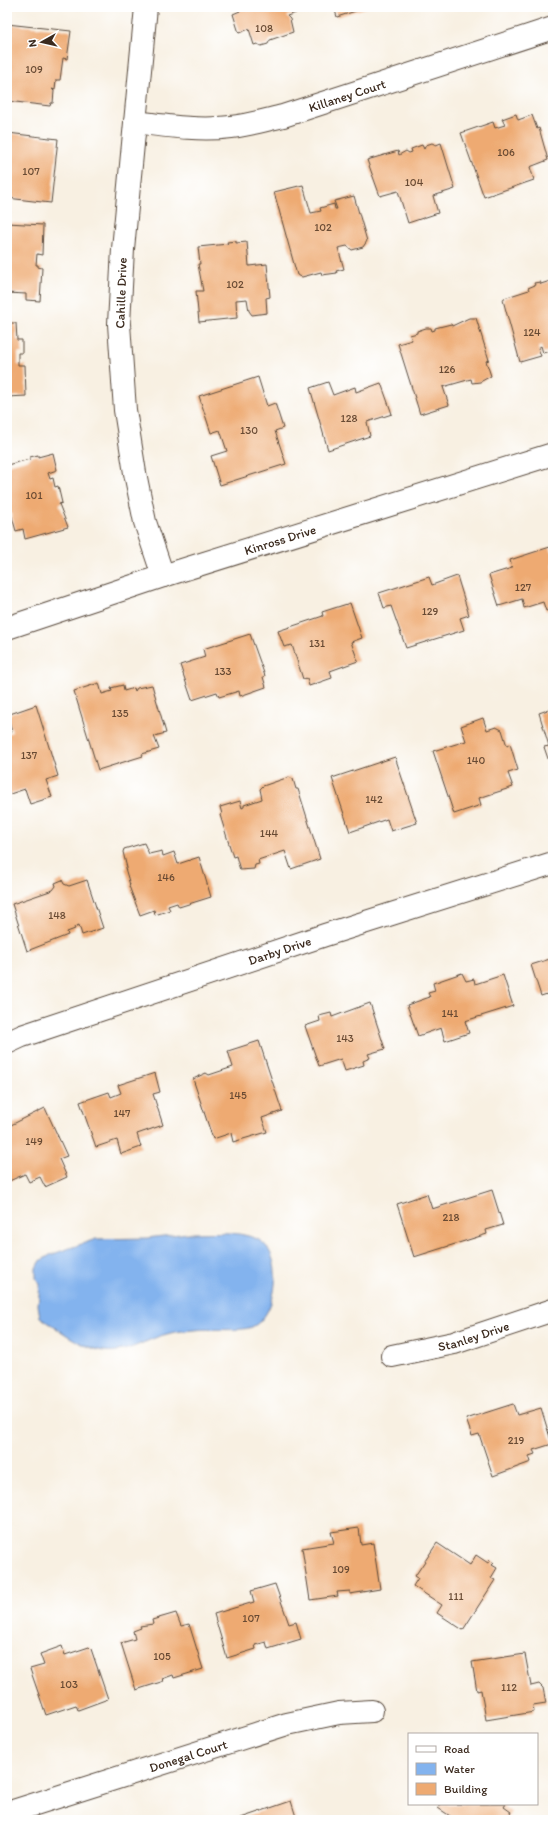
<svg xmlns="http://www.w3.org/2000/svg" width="560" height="1827" viewBox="0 0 560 1827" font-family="Itim,sans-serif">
<rect width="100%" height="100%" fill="#fff"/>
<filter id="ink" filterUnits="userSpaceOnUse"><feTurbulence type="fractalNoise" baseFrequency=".025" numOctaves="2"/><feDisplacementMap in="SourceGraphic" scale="8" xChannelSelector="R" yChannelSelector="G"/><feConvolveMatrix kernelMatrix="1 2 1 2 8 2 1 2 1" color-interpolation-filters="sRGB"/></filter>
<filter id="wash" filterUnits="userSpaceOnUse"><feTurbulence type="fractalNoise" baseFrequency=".012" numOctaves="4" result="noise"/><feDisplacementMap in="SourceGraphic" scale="16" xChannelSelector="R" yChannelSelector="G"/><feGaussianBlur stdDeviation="0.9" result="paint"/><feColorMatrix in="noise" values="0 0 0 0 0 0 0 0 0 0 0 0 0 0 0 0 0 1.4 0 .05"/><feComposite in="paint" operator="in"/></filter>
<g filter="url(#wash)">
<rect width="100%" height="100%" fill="#f8f0e2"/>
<!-- water -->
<path fill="#83b3ee" stroke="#5f6e86" d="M188 1233C210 1233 236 1230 257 1239 285 1251 279 1315 252 1327 240 1332 209 1328 194 1330 186 1331 176 1331 167 1334 143 1340 123 1358 95 1349 75 1343 57 1328 40 1317L38 1305 40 1284 36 1278V1268L39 1262 50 1255 96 1239 147 1238Z"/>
<g id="blocks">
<!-- building -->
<g fill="#eeaa72">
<path d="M239 7H294L296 13 287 16 290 19 293 32 270 40 268 44 261 46 257 44 254 45 249 29 239 33 233 14 240 11Z"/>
<path d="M334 7H368L337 17Z"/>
<path d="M7 24 71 31 67 59 63 58 60 80H56L55 90 52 89 54 91 53 103H51L50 106 7 101Z"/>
<path d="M516 114 518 120 532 115 537 129 539 128 548 160 530 167 534 180 484 197 461 133 493 122 495 128 505 125 502 119Z"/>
<path d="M8 133 58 139 51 203 7 198Z"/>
<path d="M432 143 436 145 441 143 455 189 433 196 438 213 408 223 398 191 380 196 367 160 398 151 399 155 406 151 409 153 412 152 411 149 422 145 424 149 426 145Z"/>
<path d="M303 185 311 213 321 211 320 208 334 204 335 209H337L334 201 354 196 367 241 363 247 352 250 347 246 338 248 344 269 336 271 337 273 322 275 321 272 302 277 297 275 274 192Z"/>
<path d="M7 223 43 225 42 255 37 254 36 265H38V267L42 268 40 301 26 300V294L7 293Z"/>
<path d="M236 241V243L247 242 249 266 267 264 270 297 266 298 267 313 252 315 249 311 247 299 236 300 237 318 199 322 196 291H203L198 264H200L198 247 228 244 227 242Z"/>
<path d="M550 281 553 290V350L543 353 541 346 538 348 541 356 520 362 503 300 504 298 529 290 528 288 535 285 534 283 540 282 541 284Z"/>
<path d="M469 318H476L489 360 486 361 491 376 480 382 472 383 471 379 443 387 449 405 420 414 398 344 412 340 410 335 417 333V331L426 328H431L432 331 435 330V328L451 324 452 326Z"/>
<path d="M7 323H16L17 340H22V353H18V365H25L26 396 7 397Z"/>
<path d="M258 377 267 406 275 403 283 428 275 431 286 464 220 485 211 456 227 451 220 430 211 433 199 396Z"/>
<path d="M328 382 333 395 355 387 356 392 381 383 392 414 367 422 370 436 328 450 310 388Z"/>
<path d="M53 453 57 470 48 473 50 479 53 478 55 487 58 486 62 503 59 504 68 527 25 539 23 529 16 531 10 510 7 511V485L9 481 7 465 30 459V457L38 455V457Z"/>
<path d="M550 547 553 555V608L546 611 543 602 524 608 522 599 499 606 489 575 512 568 510 560Z"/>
<path d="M457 576 469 615 460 618 464 630 406 648 391 606 384 608 379 593 429 577 432 585Z"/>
<path d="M350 603 362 638 351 642 358 661 330 671 332 678 309 686 307 678 303 679 292 645 284 647 278 631 323 616 322 612Z"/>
<path d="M250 634 265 676 263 677 266 687 240 696 239 691 219 697 217 692 192 700 180 665 205 657 203 649Z"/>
<path d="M99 683 102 694 112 691 111 688 123 685 124 691 134 688 135 691 137 688 152 685 166 733 154 736 159 749 142 754 143 756 98 770 74 691Z"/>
<path d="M36 705 58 776 46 780 52 797 30 804 25 789 7 795V734L12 732 7 715Z"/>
<path d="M553 708V773L544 747 549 746 539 713Z"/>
<path d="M483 718 487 730 496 727 502 730 507 746 510 744 518 770 508 773 513 787 479 798 481 805 454 814 433 751 466 741 461 726Z"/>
<path d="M395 757 417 823 391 831 387 819 350 832 332 778Z"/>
<path d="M289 777 293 779 296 789H298L320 859 291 869 285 851 258 860 259 864 255 865 254 869 240 870 236 856 233 857 220 815 222 814 220 807 240 801 242 808 244 807V805L262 799 260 789 263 786Z"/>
<path d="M144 843 149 854 162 851 163 856 174 852 178 864 199 857 211 897 179 907 177 903 168 906 170 910 155 915 154 910 140 915 129 886 130 885 125 868H127L123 852 124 849Z"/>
<path d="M62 880 64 884 69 886 87 880 103 928 82 935 79 925 74 927 75 929 67 932 68 935 27 951 12 904 53 890 56 886 55 883Z"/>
<path d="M553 958V992L541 996 531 965Z"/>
<path d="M462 973 466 981 474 979 475 984 503 975 513 1006 465 1021 469 1033 445 1041 441 1028 418 1036 407 1005 430 997 428 993 435 991 433 983Z"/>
<path d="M370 1003 385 1049 368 1054 370 1058 363 1061 364 1065 345 1071 341 1059 319 1066 305 1026 320 1021 319 1016 331 1013 332 1017Z"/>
<path d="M259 1041 282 1111 262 1118 267 1132 233 1142 231 1133 213 1139 193 1079 206 1073 209 1075 233 1067 228 1051Z"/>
<path d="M155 1073 160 1092 153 1094 163 1125 137 1134 141 1147 121 1154 117 1140 96 1147 80 1102 109 1092 111 1097 121 1093 118 1085Z"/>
<path d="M45 1108 67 1156 59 1159 67 1177 45 1187 40 1177 29 1182 25 1174 7 1182V1127Z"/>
<path d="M492 1190 503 1225 486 1230 487 1234 414 1257 397 1204 427 1194 432 1209Z"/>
<path d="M513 1404 517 1415 541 1408 552 1444 533 1450 535 1454 529 1456 531 1462 493 1476 479 1434 472 1436 466 1419Z"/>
<path d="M359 1528 361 1545 373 1543 380 1589 350 1594V1591L337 1592 338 1596 310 1600 302 1548 334 1543 331 1532Z"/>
<path d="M437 1543 470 1565 476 1555 488 1563 489 1560 494 1563 492 1565 497 1568 491 1578 495 1580 463 1630 437 1613 442 1605 413 1586 418 1578 415 1576Z"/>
<path d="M275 1584 289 1624 296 1622 301 1639 268 1649 266 1642 255 1645 256 1649 227 1658 214 1614 254 1602 251 1591Z"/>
<path d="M176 1613 181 1626 189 1624 203 1669 174 1678 173 1675 162 1679 164 1681 136 1690 121 1643 135 1639 133 1631 141 1628 140 1626 153 1624 152 1620Z"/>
<path d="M62 1646 65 1655 89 1647 91 1649 108 1699 78 1710 76 1705 46 1715 30 1669 44 1665 40 1654Z"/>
<path d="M525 1654 531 1686 539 1684 543 1688 546 1703 533 1705 534 1712 486 1720 481 1690 477 1691 472 1662Z"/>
<path d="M291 1801 297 1820H235Z"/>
<path d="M441 1804H506L504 1807 511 1812 506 1820H456L438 1808Z"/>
</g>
</g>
</g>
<g filter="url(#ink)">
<use href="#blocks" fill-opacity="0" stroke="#57483b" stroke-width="1"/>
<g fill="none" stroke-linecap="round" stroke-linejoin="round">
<defs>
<g id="minor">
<path d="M146 7 123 249 119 324 125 410 135 473 145 522 163 576"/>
<path id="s1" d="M135 122C167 126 199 131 231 127 249 125 266 120 283 116L553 28"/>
<path id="s2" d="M7 628 163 576 553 454"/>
<path id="s3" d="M7 1043 22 1036 325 935 553 863"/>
<path id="s4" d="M392 1356 454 1343 553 1310"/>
<path id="s5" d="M7 1813 287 1724 339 1713 372 1711"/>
</g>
</defs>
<!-- minor casing -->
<use href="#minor" stroke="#57483b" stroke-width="24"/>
<!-- minor -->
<use href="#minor" stroke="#fff" stroke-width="22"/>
</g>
</g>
<g text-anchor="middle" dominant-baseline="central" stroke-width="3.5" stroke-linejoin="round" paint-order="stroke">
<!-- number labels -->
<g font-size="11" fill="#684a33">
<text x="264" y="28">108</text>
<text x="34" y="69">109</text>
<text x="506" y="152">106</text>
<text x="31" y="171">107</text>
<text x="414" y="182">104</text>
<text x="323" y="227">102</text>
<text x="235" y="284">102</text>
<text x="532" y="332">124</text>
<text x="447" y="369">126</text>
<text x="349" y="418">128</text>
<text x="249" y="430">130</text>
<text x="34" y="495">101</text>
<text x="523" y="587">127</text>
<text x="430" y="611">129</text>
<text x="317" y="643">131</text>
<text x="223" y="671">133</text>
<text x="120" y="713">135</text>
<text x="29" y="755">137</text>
<text x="476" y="760">140</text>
<text x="374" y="799">142</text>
<text x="269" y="833">144</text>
<text x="166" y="877">146</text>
<text x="57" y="915">148</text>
<text x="450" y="1013">141</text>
<text x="345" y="1038">143</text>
<text x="238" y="1095">145</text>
<text x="122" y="1113">147</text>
<text x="34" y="1141">149</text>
<text x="451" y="1217">218</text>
<text x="516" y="1440">219</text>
<text x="341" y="1569">109</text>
<text x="456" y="1596">111</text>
<text x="251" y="1618">107</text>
<text x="162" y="1656">105</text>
<text x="69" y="1684">103</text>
<text x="509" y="1687">112</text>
</g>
<!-- street labels -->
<g font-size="13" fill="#3b2a1e" stroke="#fff">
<text stroke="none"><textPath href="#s1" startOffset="217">Killaney Court</textPath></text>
<text transform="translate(121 293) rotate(-88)">Cahille Drive</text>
<text stroke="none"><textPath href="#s2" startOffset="287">Kinross Drive</textPath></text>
<text stroke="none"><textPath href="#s3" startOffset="288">Darby Drive</textPath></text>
<text stroke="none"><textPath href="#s4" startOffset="84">Stanley Drive</textPath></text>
<text stroke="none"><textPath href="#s5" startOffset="190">Donegal Court</textPath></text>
</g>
</g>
<!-- margin -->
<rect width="560" height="1827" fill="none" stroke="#fff" stroke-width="24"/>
<!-- legend -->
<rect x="408" y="1733" width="130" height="72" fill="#ffffff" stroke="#b1aaa5"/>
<rect x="416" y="1746" width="20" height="6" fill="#ffffff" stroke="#b1aaa5"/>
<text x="444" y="1753" font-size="12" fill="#3b2a1e">Road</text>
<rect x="416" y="1763" width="20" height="12" fill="#83b3ee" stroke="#b1aaa5"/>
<text x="444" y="1773" font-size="12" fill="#3b2a1e">Water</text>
<rect x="416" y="1783" width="20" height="12" fill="#eeaa72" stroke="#b1aaa5"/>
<text x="444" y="1793" font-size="12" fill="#3b2a1e">Building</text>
<!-- north arrow -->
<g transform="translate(42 42) rotate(262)" stroke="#ffffff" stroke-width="3" paint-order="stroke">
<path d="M0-3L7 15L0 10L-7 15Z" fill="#3b2a1e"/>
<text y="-6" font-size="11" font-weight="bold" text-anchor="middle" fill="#3b2a1e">N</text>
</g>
</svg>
